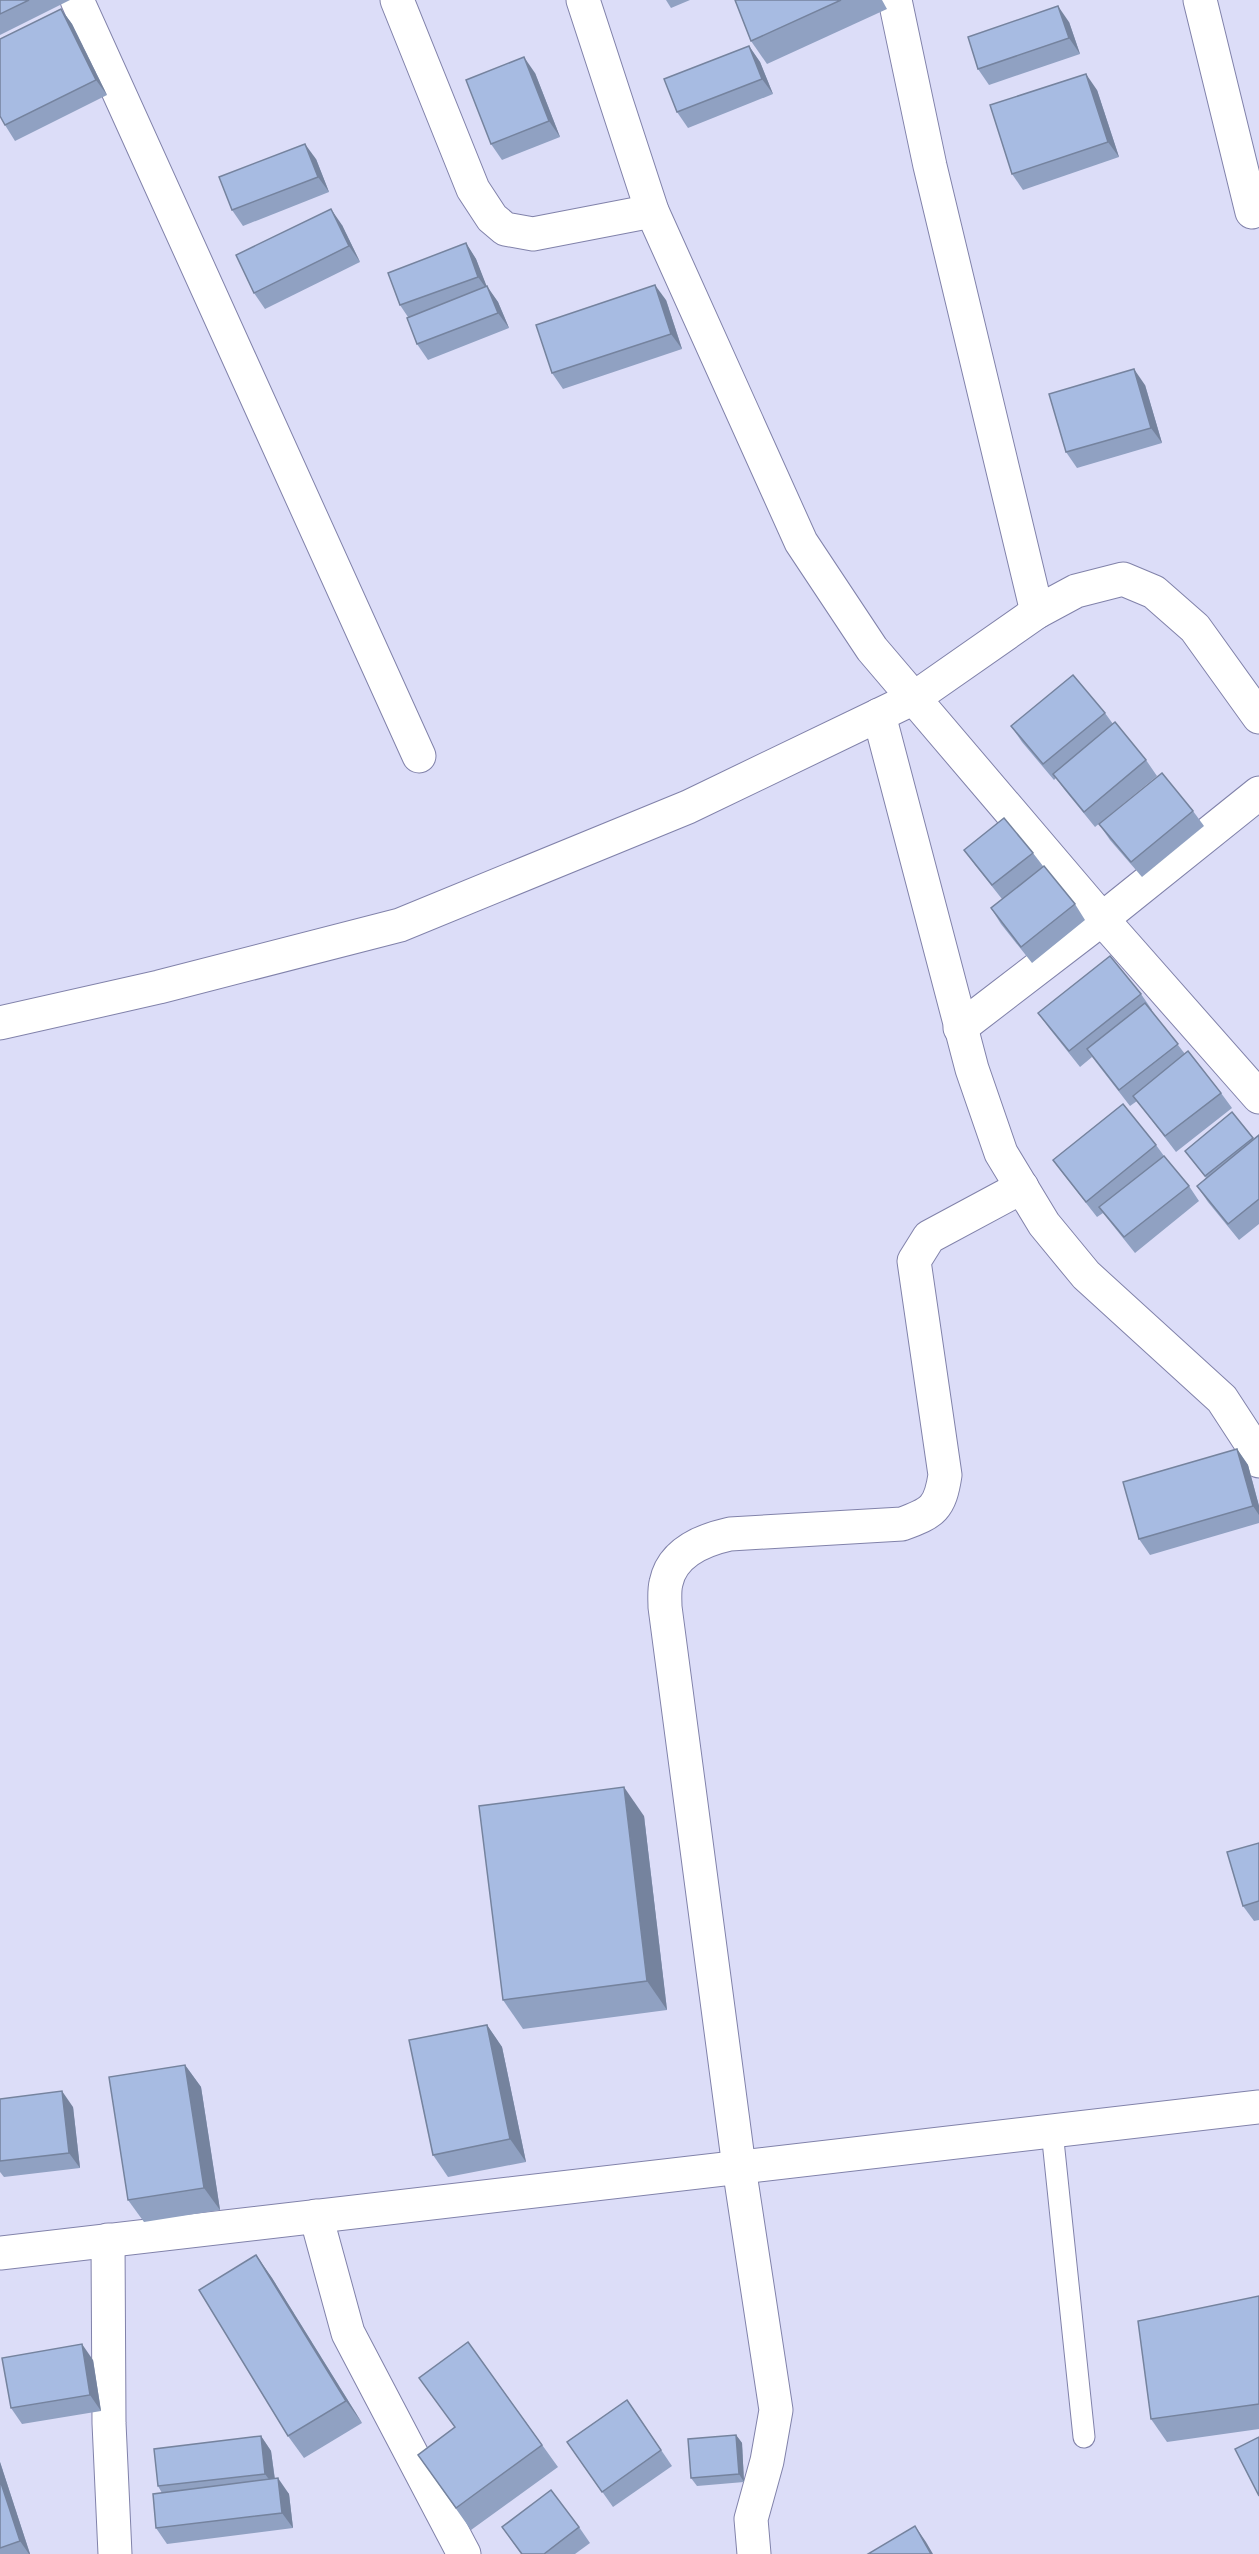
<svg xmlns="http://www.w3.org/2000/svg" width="1259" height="2554" viewBox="0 0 1259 2554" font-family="Inter,sans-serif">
<rect width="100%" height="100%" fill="#dcddf8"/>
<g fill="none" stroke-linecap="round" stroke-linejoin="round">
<defs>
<path id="service" d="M1052 2131 1084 2437"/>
<g id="minor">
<path d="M77 0 419 756"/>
<path d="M397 0 473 189 492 218 505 229 533 234 652 211"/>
<path d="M583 0 652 211 801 542 872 649 1102 919 1259 1097"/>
<path d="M895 0 930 166 1037 612"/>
<path d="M1200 0 1252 212"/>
<path d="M879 715 972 1069 1001 1153 1044 1224 1086 1275 1222 1399 1252 1445 1259 1461"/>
<path d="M0 1023 159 987 400 925 688 807 879 715 914 698 1037 612 1076 591 1123 579 1154 592 1195 628 1259 717"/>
<path d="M960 1028 1102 919 1259 793"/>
<path d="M316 2216 348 2333 464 2554"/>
<path d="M108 2240 109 2423 115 2554"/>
<path d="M0 2253 1259 2107"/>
<path d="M754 2554 751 2519 767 2461 776 2410 739 2167 665 1607C665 1600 664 1591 666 1583 672 1553 703 1540 730 1534L902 1524C933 1513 940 1508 945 1475L914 1261 929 1237 1022 1187"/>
</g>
</defs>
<!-- service casing -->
<use href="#service" stroke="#8182aa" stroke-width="23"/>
<!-- minor casing -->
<use href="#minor" stroke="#8182aa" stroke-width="35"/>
<!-- service -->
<use href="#service" stroke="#fff" stroke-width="21"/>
<!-- minor -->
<use href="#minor" stroke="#fff" stroke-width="33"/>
</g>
<!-- wall -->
<g fill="#90a1c2">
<path d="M0 0H70L0 35Z"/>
<path d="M666 0H690L671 8Z"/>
<path d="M735 0H882L887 9 767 64 751 41Z"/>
<path d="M61 9 72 24 107 95 15 141 5 125Z"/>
<path d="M1069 22 1080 54 989 85 978 69Z"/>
<path d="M749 46 760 62 773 94 688 128 677 112Z"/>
<path d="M535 73 560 137 502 160 491 144Z"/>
<path d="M1097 90 1119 157 1023 190 1012 174Z"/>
<path d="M316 159 329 192 243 226 232 210Z"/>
<path d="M342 225 360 262 265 309 254 293Z"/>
<path d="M466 243 476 259 486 286 498 302 509 328 428 360 417 344 408 317 400 305Z"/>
<path d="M666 300 682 349 563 389 552 373Z"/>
<path d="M1145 385 1162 443 1077 468 1066 452Z"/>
<path d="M1105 713 1113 724 1146 760 1157 776 1095 827 1064 789 1056 778 1054 780 1022 742 1011 726Z"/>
<path d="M1193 811 1204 826 1142 877 1110 840 1099 824Z"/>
<path d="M964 850 1033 853 1043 866 1075 904 1085 920 1032 963 1001 924 991 908 1002 899 975 865Z"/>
<path d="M1141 994 1152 1010H1151L1185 1054 1221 1093 1232 1108 1176 1152 1137 1101 1130 1106 1092 1057 1080 1067 1049 1028 1038 1013Z"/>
<path d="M1232 1112 1254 1139 1259 1135V1224L1239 1240 1208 1202 1197 1186 1206 1178 1185 1151Z"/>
<path d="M1156 1145 1164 1156 1189 1186 1199 1201 1135 1253 1103 1213 1097 1217 1064 1175 1053 1160Z"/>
<path d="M1237 1449 1248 1465 1259 1506V1523L1150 1555 1139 1539Z"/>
<path d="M644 1816 667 2010 523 2029 503 2000Z"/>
<path d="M1259 1843V1920L1254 1921 1243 1906Z"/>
<path d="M487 2025 502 2047 526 2162 448 2177 433 2155Z"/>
<path d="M185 2065 201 2087 220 2210 144 2222 128 2200Z"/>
<path d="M0 2099 73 2107 80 2168 4 2177 0 2172Z"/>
<path d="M256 2255 272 2278 362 2423 304 2458 288 2436Z"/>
<path d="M1259 2296V2429L1167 2442 1151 2419Z"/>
<path d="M468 2342 558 2467 471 2530 418 2455 455 2428Z"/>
<path d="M93 2360 101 2411 22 2424 11 2408Z"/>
<path d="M627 2400 672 2466 613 2507 567 2442Z"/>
<path d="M736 2435 742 2443 744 2482 697 2486 691 2478Z"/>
<path d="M261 2436 271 2451 275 2479 289 2494 293 2528 167 2544 156 2528 162 2493 158 2486Z"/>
<path d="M0 2462 30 2554H0Z"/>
<path d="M502 2527H579L590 2543 575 2554H521Z"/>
</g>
<!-- shaded-wall -->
<g fill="#75839e">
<path d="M1058 6 1069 22 1080 54 1069 38Z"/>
<path d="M61 9 72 24 107 95 96 80Z"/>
<path d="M749 46 760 62 773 94 762 79Z"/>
<path d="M524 57 535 73 560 137 549 121Z"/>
<path d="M1086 74 1097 90 1119 157 1108 142Z"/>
<path d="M305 144 316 159 329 192 318 177Z"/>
<path d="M331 209 342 225 360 262 349 246Z"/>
<path d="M466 243 476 259 489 292 478 277Z"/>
<path d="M655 285 666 300 682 349 671 334Z"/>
<path d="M487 286 498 302 509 328 498 313Z"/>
<path d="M1134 369 1145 385 1162 443 1151 428Z"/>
<path d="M1237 1449 1248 1465 1259 1506V1515L1253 1506Z"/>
<path d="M624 1787 644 1816 667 2010 647 1981Z"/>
<path d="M487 2025 502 2047 526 2162 510 2139Z"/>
<path d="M185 2065 201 2087 220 2210 204 2188Z"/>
<path d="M62 2091 73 2107 80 2168 69 2153Z"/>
<path d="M256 2255 272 2278 362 2423 346 2401Z"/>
<path d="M82 2344 93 2360 101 2411 90 2395Z"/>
<path d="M736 2435 742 2443 744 2482 739 2474Z"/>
<path d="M261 2436 271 2451 276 2489 265 2474Z"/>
<path d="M0 2462 30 2554H29L20 2541 0 2480Z"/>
<path d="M278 2478 289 2494 293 2528 282 2513Z"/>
<path d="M915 2526 926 2542 933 2554H931Z"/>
</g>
<!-- building -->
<g fill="#a7bbe2" stroke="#75839e" stroke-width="1.5">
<path d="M0 0H29L0 14Z"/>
<path d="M735 0H841L751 41Z"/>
<path d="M1058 6 1069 38 978 69 968 37Z"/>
<path d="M61 9 96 80 5 125 0 116V39Z"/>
<path d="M749 46 762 79 677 112 664 79Z"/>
<path d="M524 57 549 121 491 144 466 80Z"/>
<path d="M1086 74 1108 142 1012 174 990 105Z"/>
<path d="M305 144 318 177 232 210 219 177Z"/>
<path d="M331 209 349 246 254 293 236 255Z"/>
<path d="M466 243 478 277 400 305 388 273Z"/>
<path d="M655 285 671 334 552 373 536 325Z"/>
<path d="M487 286 498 313 417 344 407 318Z"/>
<path d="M1134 369 1151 428 1066 452 1049 394Z"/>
<path d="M1073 675 1105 713 1043 764 1011 726Z"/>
<path d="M1115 722 1146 760 1084 812 1053 774Z"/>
<path d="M1162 773 1193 811 1131 862 1099 824Z"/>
<path d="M1004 818 1033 853 992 885 964 850Z"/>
<path d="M1044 866 1075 904 1021 947 991 908Z"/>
<path d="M1110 956 1141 994 1069 1051 1038 1013Z"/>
<path d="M1145 1003 1178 1044 1119 1090 1087 1049Z"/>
<path d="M1188 1051 1221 1093 1165 1136 1133 1096Z"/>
<path d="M1123 1104 1156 1145 1086 1202 1053 1160Z"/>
<path d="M1232 1112 1253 1138 1205 1176 1185 1151Z"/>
<path d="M1259 1135V1199L1228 1224 1197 1186Z"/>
<path d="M1164 1156 1189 1186 1124 1237 1099 1207Z"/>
<path d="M1237 1449 1253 1506 1139 1539 1123 1482Z"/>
<path d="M624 1787 647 1981 503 2000 479 1806Z"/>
<path d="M1259 1843V1901L1243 1906 1227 1852Z"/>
<path d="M487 2025 510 2139 433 2155 409 2040Z"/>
<path d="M185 2065 204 2188 128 2200 109 2077Z"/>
<path d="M62 2091 69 2153 0 2161V2099Z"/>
<path d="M256 2255 346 2401 288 2436 199 2290Z"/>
<path d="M1259 2296V2404L1151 2419 1138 2321Z"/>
<path d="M468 2342 542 2445 456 2508 418 2455 455 2427 419 2378Z"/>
<path d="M82 2344 90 2395 11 2408 2 2358Z"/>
<path d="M627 2400 661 2450 602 2492 567 2442Z"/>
<path d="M736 2435 739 2474 691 2478 688 2439Z"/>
<path d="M261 2436 265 2474 158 2486 154 2449Z"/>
<path d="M1259 2437V2496L1235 2449Z"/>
<path d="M278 2478 282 2513 156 2528 153 2494Z"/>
<path d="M0 2480 20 2541 0 2548Z"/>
<path d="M551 2490 579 2527 544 2554H522L502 2527Z"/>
<path d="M915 2526 931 2554H868Z"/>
</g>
</svg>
